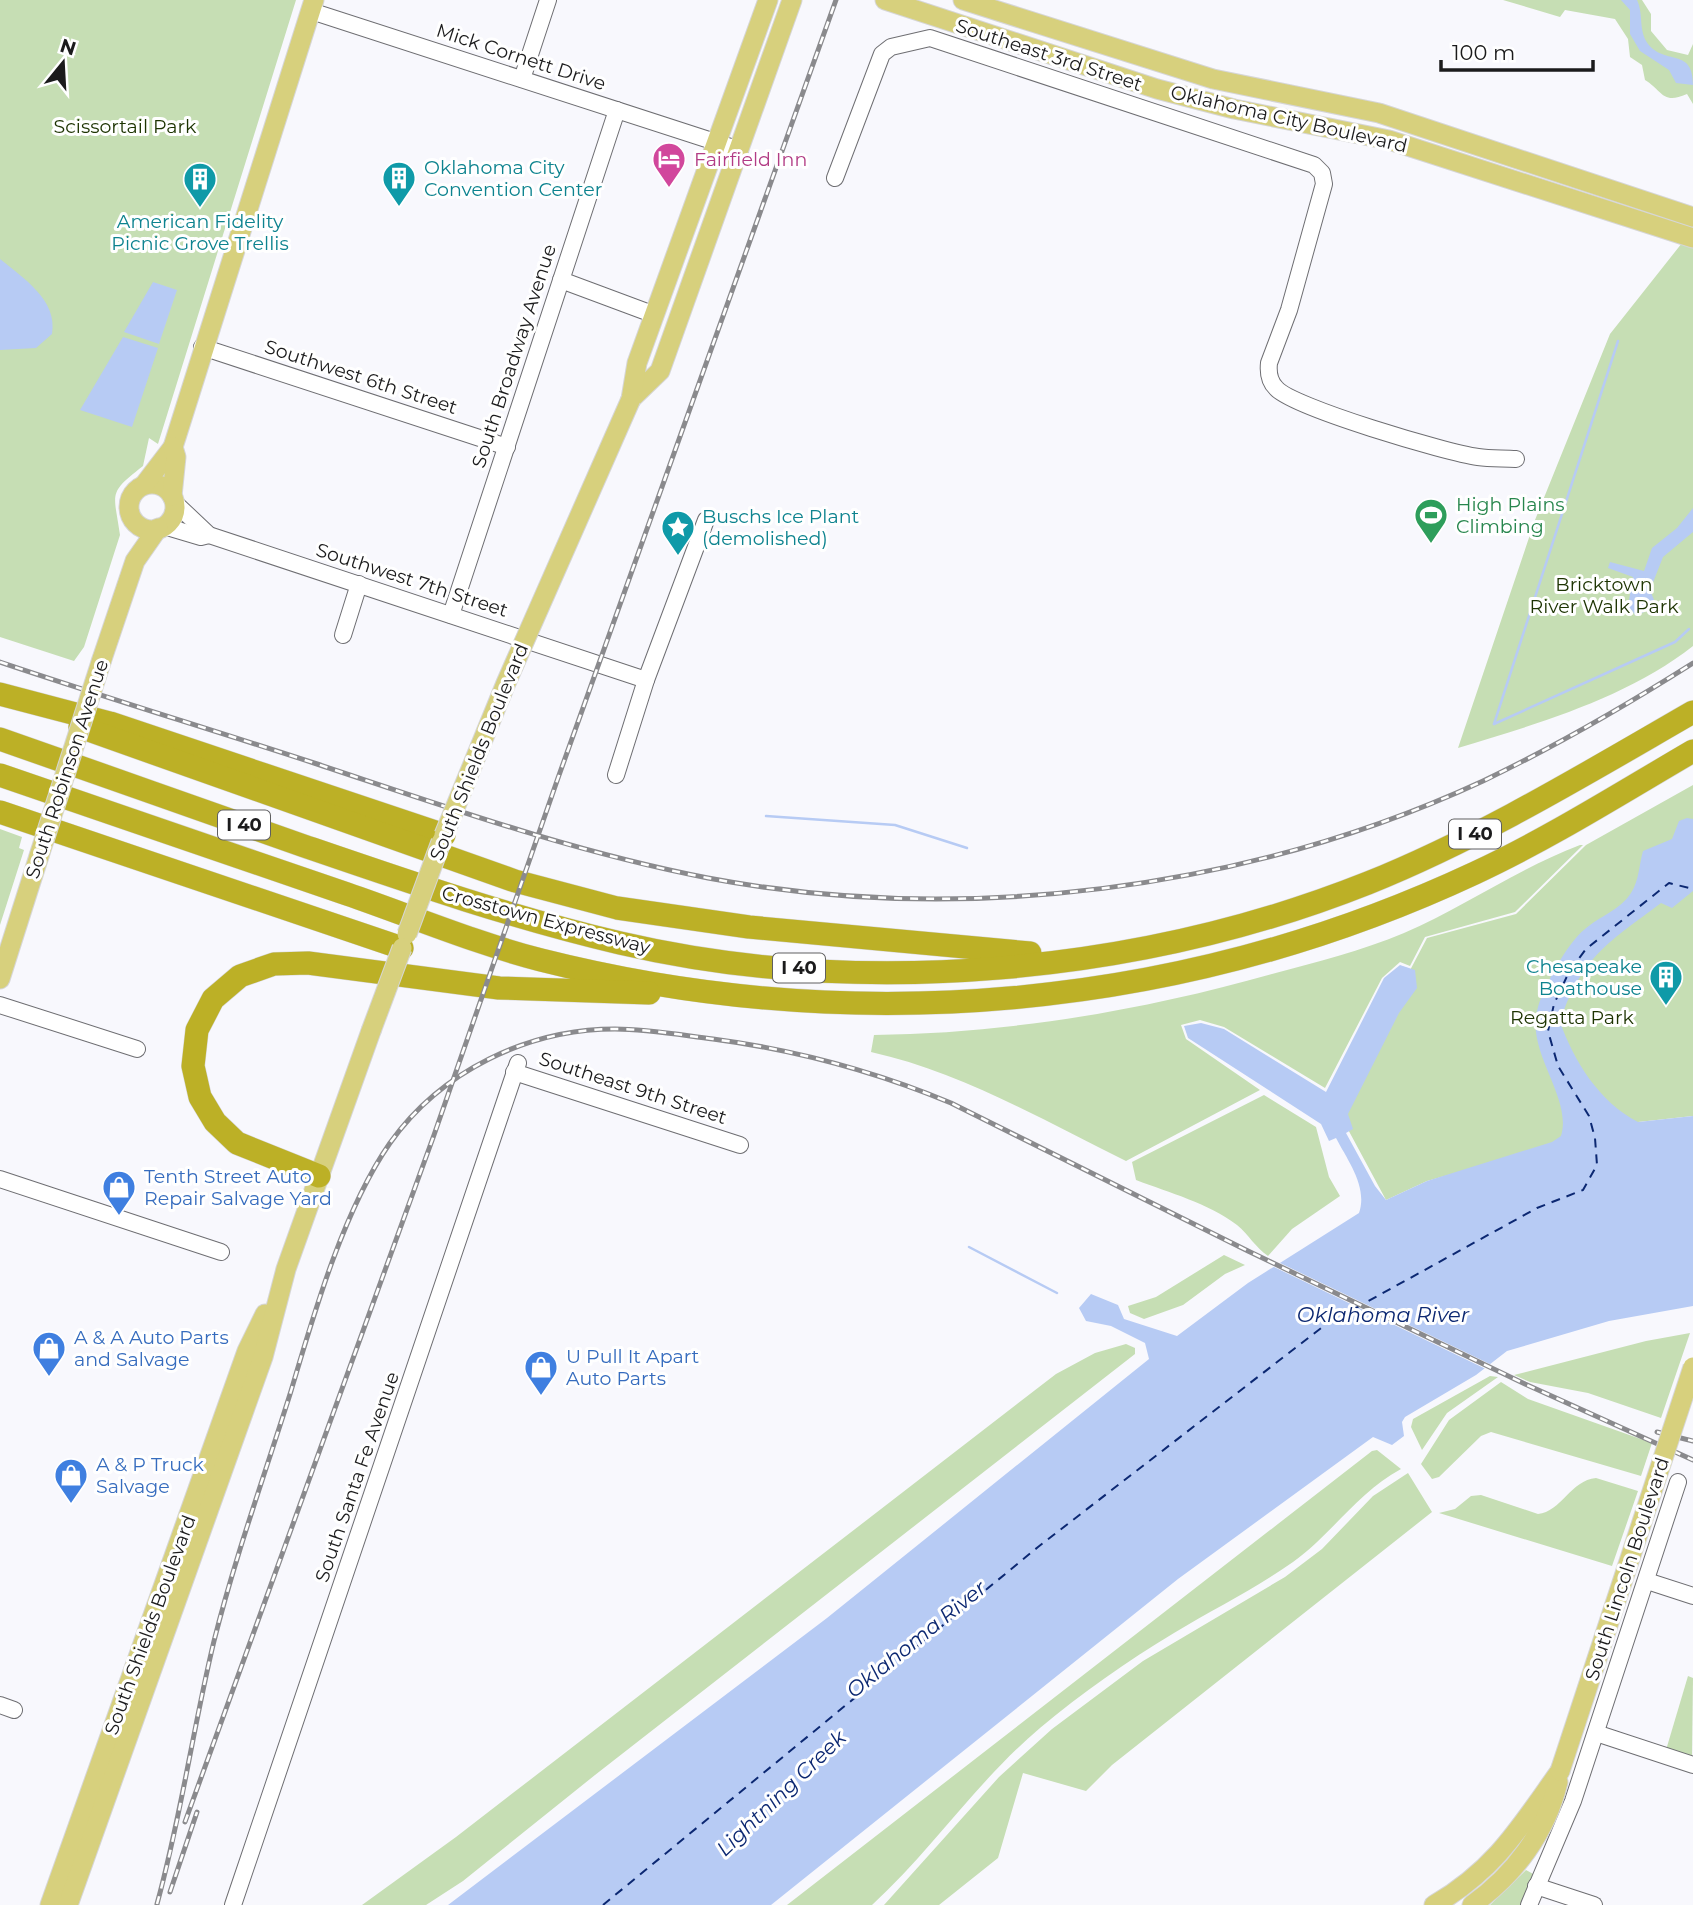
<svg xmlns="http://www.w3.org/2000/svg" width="1693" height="1905" viewBox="0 0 1693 1905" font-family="Montserrat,sans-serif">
<rect width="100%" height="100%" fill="#f8f8fd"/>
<!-- green -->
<g fill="#c6deb4">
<path d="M0 0H296L158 444 149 438 143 466C107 494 114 492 120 535L84 647 74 661 0 637Z"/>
<path d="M1503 0H1642L1651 14V31L1667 50 1688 55 1693 44V104L1687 94C1662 105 1663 91 1645 80L1642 65 1630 57 1628 39 1615 19 1565 10 1560 17Z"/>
<path d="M1682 243 1693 246V646C1627 698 1537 724 1458 748L1535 520 1610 334Z"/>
<path d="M1693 785V1116L1638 1122 1427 1181 1386 1200 1337 1109 1427 938 1516 914 1586 845Z"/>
<path d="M0 829 22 837 19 848 24 850 0 925Z"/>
<path d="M1580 845H1583L1515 912 1425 937 1410 966 1400 962 1382 978 1325 1088 1224 1027 1200 1020 1181 1025 1186 1039 1260 1090 1126 1161C1043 1120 961 1072 871 1052L874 1035C1009 1033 1141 1011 1272 974 1317 962 1361 951 1404 933 1464 907 1519 868 1580 845Z"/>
<path d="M1264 1095 1316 1127 1329 1177 1340 1196 1292 1229 1268 1256C1255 1247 1249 1235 1237 1225 1208 1203 1170 1193 1136 1180L1132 1162Z"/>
<path d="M1224 1255 1245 1265 1225 1274 1183 1305 1144 1319 1130 1313 1128 1306 1156 1297Z"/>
<path d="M1690 1333 1661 1418 1588 1393 1530 1382 1514 1375 1646 1341Z"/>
<path d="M1126 1344 1135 1348V1354L595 1775 463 1881 426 1905H362L456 1837 1056 1374 1095 1353Z"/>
<path d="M1490 1376 1498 1377 1447 1413 1422 1450 1411 1427 1413 1419Z"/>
<path d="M1501 1382 1528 1399 1652 1443 1641 1476 1491 1432 1481 1436 1439 1477 1432 1479 1421 1464 1449 1420Z"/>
<path d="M1377 1450 1401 1469C1358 1492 1332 1534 1293 1562 1255 1589 1214 1609 1174 1633 1127 1661 1082 1693 1040 1728 977 1781 932 1850 872 1905H787L1372 1451Z"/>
<path d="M1408 1473 1432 1512 1112 1765 1086 1791 1023 1773 998 1858 939 1905H884L999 1777 1052 1729 1143 1661 1285 1577 1322 1549 1373 1496Z"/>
<path d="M1596 1478 1638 1491 1612 1566 1439 1513 1455 1509 1471 1496 1481 1495 1538 1514C1561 1512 1571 1480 1596 1478Z"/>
<path d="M1688 1676 1693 1678 1692 1758 1666 1750Z"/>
<path d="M1526 1870 1535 1875 1522 1905H1490Z"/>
</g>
<!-- water -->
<g fill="#b7cbf4">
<path d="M1621 0H1637C1644 15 1638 30 1648 44 1666 66 1693 47 1693 85L1676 83 1669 70 1640 51 1630 34V10Z"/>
<path d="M0 259C23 278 58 300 52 334L36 348 0 350Z"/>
<path d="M153 282 177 290 159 344 124 332Z"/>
<path d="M123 337 158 348 132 427 80 410Z"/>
<path d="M1693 508V532L1663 557 1650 590 1654 600 1652 608 1636 616 1628 606 1633 577 1608 568 1610 562 1644 571 1652 548 1677 528Z"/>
<path d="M1687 818 1693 819V891L1672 908 1661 903C1609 942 1581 957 1560 1022 1574 1061 1599 1102 1638 1122L1693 1116V1306L1609 1321 1507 1351 1476 1375 1405 1417 1402 1422 1404 1436 1392 1445 1373 1437 1178 1579 771 1905H448L827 1618 1149 1359 1145 1343 1111 1326 1086 1321 1079 1308 1091 1294 1118 1305 1124 1319 1177 1336 1248 1283 1359 1213C1368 1187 1348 1161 1336 1138L1329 1141 1321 1124 1188 1038 1184 1026 1201 1023 1224 1029 1326 1092 1384 978 1400 965 1415 970 1417 988 1399 1013 1348 1114 1353 1129 1346 1133 1375 1186 1386 1200 1427 1181 1552 1142 1561 1136C1573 1097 1524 1051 1538 1007 1544 986 1568 942 1585 929 1600 916 1620 910 1631 893 1639 881 1639 865 1643 851L1672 839 1679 821Z"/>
</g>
<!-- pier -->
<path fill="#f8f8fd" d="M1278 1262 1494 1366 1488 1370 1272 1266Z"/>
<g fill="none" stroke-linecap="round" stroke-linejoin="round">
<!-- stream -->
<g stroke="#b7cbf4" stroke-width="2.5">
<path d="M1494 724 1618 341"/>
<path d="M1494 724 1675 642 1689 629"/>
<path d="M766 816 895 825 967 848"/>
<path d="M969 1247 1057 1293"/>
</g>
<!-- ferry -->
<path stroke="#0c2872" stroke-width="2" stroke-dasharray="9 7" stroke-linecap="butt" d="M603 1905 1038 1547 1325 1325 1537 1208 1583 1190 1597 1165 1595 1138 1589 1116 1558 1066 1548 1031 1554 1004 1569 972 1586 949 1669 883 1693 889"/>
<defs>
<g id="minor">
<path d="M311 11 740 150"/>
<path d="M522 79 548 0"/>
<path d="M835 178 882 54 891 47 930 38 1314 165 1322 173 1324 184 1289 310 1269 363C1268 372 1269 381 1276 388 1291 407 1448 453 1478 457 1491 459 1504 458 1516 459"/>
<path d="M561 280 655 315"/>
<path d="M202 347 507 447"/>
<path d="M174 502 209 535 646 680"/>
<path d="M164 526 201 537 209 535"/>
<path d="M451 615 617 110"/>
<path d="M343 635 359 584"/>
<path d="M616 775 646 680 706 520"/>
<path d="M0 1005 137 1049"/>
<path d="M514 1072 740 1145"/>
<path d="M0 1179 221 1252"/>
<path d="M1647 1581 1693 1596"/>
<path d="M0 1705 14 1710"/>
<path d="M1596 1733 1693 1765"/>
<path d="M1536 1886 1594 1905"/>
<path d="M233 1905 518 1063"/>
<path d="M1529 1905 1573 1801 1678 1482"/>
</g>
<g id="major">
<path d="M885 0 1157 89 1234 109 1389 140 1693 238"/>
<path d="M963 0 1213 79 1379 113 1693 217"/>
<path d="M631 399 660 371 792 0"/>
<path d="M631 399 637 363 768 0"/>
<circle cx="152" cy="507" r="23"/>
<path d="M144 485 173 447 314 0"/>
<path d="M172 496 176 457 173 447"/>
<path d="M102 659 135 561 158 528"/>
<path d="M0 979 39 856"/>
<path d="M50 1905 247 1351 265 1314"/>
<path d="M68 1905 263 1357 286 1269 371 1031"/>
<path d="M1434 1905C1495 1870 1521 1826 1560 1771"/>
<path d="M1472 1905C1514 1875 1546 1833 1558 1782"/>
</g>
<g id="highway">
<path d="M0 694 110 723 444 835"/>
<path d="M80 727 515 881 617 908 749 927 1030 953"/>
<path d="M0 739C101 775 203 810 304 846 409 882 513 918 620 943 861 999 1139 974 1368 883 1482 837 1587 773 1693 712"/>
<path d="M0 775C115 815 231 854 347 894 411 916 475 943 541 960 854 1039 1182 1010 1475 873 1550 838 1621 793 1693 751"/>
<path d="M0 812 402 948"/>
<path d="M319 1176 237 1143 215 1122 200 1097 193 1066 197 1030 213 999 240 976 274 964 308 963 499 988 649 993"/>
</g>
</defs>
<!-- minor casing -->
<use href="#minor" stroke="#6e6e72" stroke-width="18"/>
<!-- major casing -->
<use href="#major" stroke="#d6d6d6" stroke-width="21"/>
<!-- highway casing -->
<use href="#highway" stroke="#d6d6d6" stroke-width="24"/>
<!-- minor -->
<use href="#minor" stroke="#fff" stroke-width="16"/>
<!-- major -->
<use href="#major" stroke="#d7d07d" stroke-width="19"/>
<!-- highway -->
<use href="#highway" stroke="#bcb026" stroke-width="23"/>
<defs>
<g id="rail">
<path d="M0 662C104 697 210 729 314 763 444 806 573 852 708 878 963 926 1248 890 1483 781 1556 746 1625 706 1693 663"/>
<path d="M1657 1432 1693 1441"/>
<path d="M185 1822 434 1135 558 778 836 0"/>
<path d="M170 1892 197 1812"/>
<path d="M157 1904C181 1817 193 1728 214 1641 235 1557 265 1474 291 1391 314 1313 344 1209 390 1143 441 1071 528 1029 615 1029 648 1029 681 1035 713 1039 796 1050 874 1071 951 1103L1248 1251 1525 1384 1693 1460"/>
</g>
</defs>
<!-- rail casing -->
<use href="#rail" stroke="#8a8a8d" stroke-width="5"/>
<!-- rail -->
<use href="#rail" stroke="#fff" stroke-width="2.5" stroke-dasharray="8" stroke-linecap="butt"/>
<defs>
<g id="major-bridge">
<path d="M444 835 506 683 631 399"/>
<path d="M39 856 102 659"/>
<path d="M407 934 441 842"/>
<path d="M371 1031 402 948"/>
<path d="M1560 1771 1693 1367"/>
</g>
</defs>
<!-- major-bridge casing -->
<use href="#major-bridge" stroke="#d6d6d6" stroke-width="21" stroke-linecap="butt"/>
<!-- major-bridge -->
<use href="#major-bridge" stroke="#d7d07d" stroke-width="19"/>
</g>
<!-- icons -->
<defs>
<symbol id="hotel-pin" viewBox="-11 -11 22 30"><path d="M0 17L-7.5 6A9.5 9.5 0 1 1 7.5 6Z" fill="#d1479c" stroke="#fff"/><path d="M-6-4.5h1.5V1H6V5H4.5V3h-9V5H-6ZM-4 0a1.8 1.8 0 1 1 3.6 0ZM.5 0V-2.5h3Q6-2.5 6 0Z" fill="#fff"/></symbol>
<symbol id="building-pin" viewBox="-11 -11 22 30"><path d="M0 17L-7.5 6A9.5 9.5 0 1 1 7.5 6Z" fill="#0f9aa8" stroke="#fff"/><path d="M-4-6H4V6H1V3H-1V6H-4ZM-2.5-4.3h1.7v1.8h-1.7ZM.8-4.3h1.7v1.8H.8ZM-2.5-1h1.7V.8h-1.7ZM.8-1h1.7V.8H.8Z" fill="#fff"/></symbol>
<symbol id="stadium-pin" viewBox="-11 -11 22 30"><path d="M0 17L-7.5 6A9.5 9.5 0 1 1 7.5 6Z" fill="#2e9e5b" stroke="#fff"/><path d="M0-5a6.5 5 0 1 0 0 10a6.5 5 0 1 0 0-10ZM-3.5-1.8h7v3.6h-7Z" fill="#fff"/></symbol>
<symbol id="sight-pin" viewBox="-11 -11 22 30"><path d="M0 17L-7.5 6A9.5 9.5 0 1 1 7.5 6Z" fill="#0f9aa8" stroke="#fff"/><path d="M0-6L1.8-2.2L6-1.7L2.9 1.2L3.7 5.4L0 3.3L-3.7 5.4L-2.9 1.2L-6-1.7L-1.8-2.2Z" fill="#fff"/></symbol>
<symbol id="shop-pin" viewBox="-11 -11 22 30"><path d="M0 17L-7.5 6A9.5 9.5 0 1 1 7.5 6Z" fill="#3f7fe0" stroke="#fff"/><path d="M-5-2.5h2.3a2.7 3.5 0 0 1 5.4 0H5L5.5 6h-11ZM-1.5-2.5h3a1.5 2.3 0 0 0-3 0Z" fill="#fff"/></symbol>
</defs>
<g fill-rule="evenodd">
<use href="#hotel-pin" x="650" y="140" width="38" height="52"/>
<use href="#building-pin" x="380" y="159" width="38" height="52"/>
<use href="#building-pin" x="181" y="160" width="38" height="52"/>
<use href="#stadium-pin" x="1412" y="496" width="38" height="52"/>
<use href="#sight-pin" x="659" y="508" width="38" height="52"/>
<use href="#building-pin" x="1647" y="958" width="38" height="52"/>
<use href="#shop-pin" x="100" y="1168" width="38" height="52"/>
<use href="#shop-pin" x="30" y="1329" width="38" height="52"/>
<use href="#shop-pin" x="522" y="1348" width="38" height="52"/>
<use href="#shop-pin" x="52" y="1456" width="38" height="52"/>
</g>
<g text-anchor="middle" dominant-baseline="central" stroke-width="6" stroke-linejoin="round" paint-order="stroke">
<!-- shield labels -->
<g fill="#fff" stroke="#5f5f60" stroke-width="2">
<rect x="218" y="810.5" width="52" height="29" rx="5"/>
<rect x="1449" y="819.5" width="52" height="29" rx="5"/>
<rect x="773" y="953.5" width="52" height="29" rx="5"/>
</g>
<g font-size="18" font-weight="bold" fill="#1b1b1c">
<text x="244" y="825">I 40</text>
<text x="1475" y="834">I 40</text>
<text x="799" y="968">I 40</text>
</g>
<!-- street labels -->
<g font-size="19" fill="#1b1b1c" stroke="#fff">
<text transform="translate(1049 55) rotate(18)">Southeast 3rd Street</text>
<text transform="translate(521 57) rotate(18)">Mick Cornett Drive</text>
<text transform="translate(1289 119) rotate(13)">Oklahoma City Boulevard</text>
<text transform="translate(514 356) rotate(-72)">South Broadway Avenue</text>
<text transform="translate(361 377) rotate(18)">Southwest 6th Street</text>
<text transform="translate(412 580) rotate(18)">Southwest 7th Street</text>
<text transform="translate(479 752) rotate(-68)">South Shields Boulevard</text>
<text transform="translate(67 769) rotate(-72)">South Robinson Avenue</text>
<text transform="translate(546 920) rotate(15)">Crosstown Expressway</text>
<text transform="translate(633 1088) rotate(18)">Southeast 9th Street</text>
<text transform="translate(357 1477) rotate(-71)">South Santa Fe Avenue</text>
<text transform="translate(1627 1569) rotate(-72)">South Lincoln Boulevard</text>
<text transform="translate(150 1625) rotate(-70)">South Shields Boulevard</text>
</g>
<!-- park labels -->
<g font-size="19" fill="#1c3301" stroke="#fff">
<text x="125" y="126">Scissortail Park</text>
<text x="1604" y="584">Bricktown<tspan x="1604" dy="22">River Walk Park</tspan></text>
<text x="1572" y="1017">Regatta Park</text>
</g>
<!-- hotel labels -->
<g font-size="19" fill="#b23c85" stroke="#fff" text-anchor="start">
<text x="694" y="159">Fairfield Inn</text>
</g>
<!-- culture labels -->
<g font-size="19" fill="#0d838f" stroke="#fff" text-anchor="start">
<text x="424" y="167">Oklahoma City<tspan x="424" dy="22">Convention Center</tspan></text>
<text x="200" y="221" text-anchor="middle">American Fidelity<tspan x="200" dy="22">Picnic Grove Trellis</tspan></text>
<text x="702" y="516">Buschs Ice Plant<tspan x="702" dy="22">(demolished)</tspan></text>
<text x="1642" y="966" text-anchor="end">Chesapeake<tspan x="1642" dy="22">Boathouse</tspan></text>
</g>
<!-- leisure labels -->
<g font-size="19" fill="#27864d" stroke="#fff" text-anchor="start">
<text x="1456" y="504">High Plains<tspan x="1456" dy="22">Climbing</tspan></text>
</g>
<!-- shop labels -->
<g font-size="19" fill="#366cbe" stroke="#fff" text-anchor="start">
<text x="144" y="1176">Tenth Street Auto<tspan x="144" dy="22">Repair Salvage Yard</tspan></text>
<text x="74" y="1337">A &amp; A Auto Parts<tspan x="74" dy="22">and Salvage</tspan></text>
<text x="566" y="1356">U Pull It Apart<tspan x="566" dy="22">Auto Parts</tspan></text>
<text x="96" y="1464">A &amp; P Truck<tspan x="96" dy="22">Salvage</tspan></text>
</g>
<!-- water labels -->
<g font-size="21" font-style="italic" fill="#0c2872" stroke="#fff">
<text x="1383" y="1314">Oklahoma River</text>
<text transform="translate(916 1639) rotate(-39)">Oklahoma River</text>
<text transform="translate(781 1793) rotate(-44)">Lightning Creek</text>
</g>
</g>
<!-- north arrow -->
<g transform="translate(63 63) rotate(18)" stroke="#ffffff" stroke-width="5" paint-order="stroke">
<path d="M0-5L12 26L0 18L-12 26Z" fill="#1b1b1c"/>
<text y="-10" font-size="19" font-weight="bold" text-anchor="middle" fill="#1b1b1c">N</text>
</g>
<!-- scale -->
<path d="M1441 60v10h152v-10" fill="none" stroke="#1b1b1c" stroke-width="3.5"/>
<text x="1452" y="60" font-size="21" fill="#1b1b1c" stroke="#ffffff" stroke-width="5" paint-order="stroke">100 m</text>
</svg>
